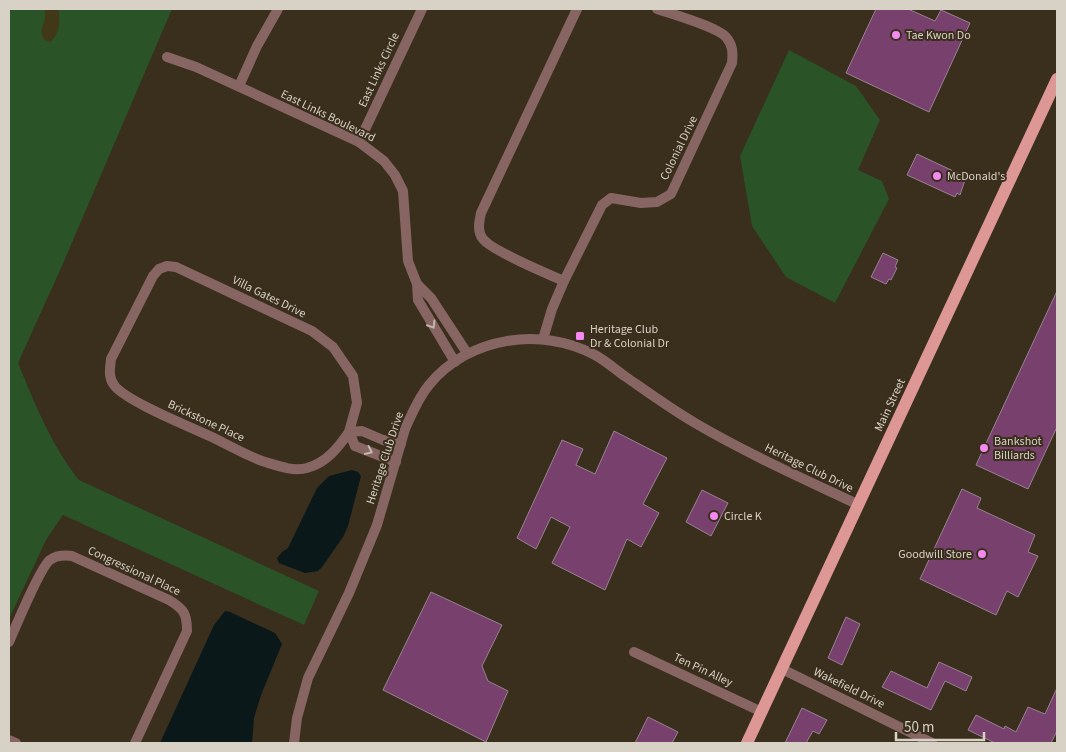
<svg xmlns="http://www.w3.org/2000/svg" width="1066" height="752" viewBox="0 0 1066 752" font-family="'Source Sans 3',sans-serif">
<rect width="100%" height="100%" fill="#3a2e1d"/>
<!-- green -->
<g fill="#2a5327">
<path d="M9 9H172L62 266 18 363C35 404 51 445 79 480L319 591 304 625 63 515 46 540 9 619Z"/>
<path d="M789 50 856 86 880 120 858 170 882 181 889 199 835 303 786 277 752 226 740 156Z"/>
</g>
<!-- sand -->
<path fill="#403817" d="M45 9H58C61 20 60 34 50 42L44 40C39 31 43 27 45 18 45 15 45 12 45 9Z"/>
<!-- water -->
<g fill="#0a181a">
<path d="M352 470 358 472 361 476 348 526 343 537 322 567 318 571 305 573 279 563 277 558 282 552 288 548 317 488 329 476Z"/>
<path d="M225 611 230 612 275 633 282 644 261 695 254 718 252 743H160L214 625Z"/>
</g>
<!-- building -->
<g fill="#78406c" stroke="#978291">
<path d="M876 9H908L935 21 941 10 970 23 929 112 846 73Z"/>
<path d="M917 154 966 177 960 195 957 193 955 197 907 175Z"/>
<path d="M883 253 898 260 895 267 897 268 891 280 889 279 886 284 871 277Z"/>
<path d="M1057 291V427L1028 489 976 465Z"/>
<path d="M614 431 667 458 643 504 659 513 641 547 627 539 605 590 552 563 570 527 551 517 536 549 517 538 562 440 583 449 576 465 595 474Z"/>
<path d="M962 489 981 498 977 508 1035 535 1028 552 1038 556 1018 597 1007 591 996 615 920 579Z"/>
<path d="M702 490 728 503 711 536 686 522Z"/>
<path d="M431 592 502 625 482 666 488 681 508 691 486 742 383 690Z"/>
<path d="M846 617 860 624 842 665 828 658Z"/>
<path d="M939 662 972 677 966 691 945 681 931 710 882 687 891 671 927 688Z"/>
<path d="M1057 688V731L1051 743H995L968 730 976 715 1004 729 1005 726 1016 732 1028 707 1045 714Z"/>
<path d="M802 708 827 720 819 734 813 731 806 743H785Z"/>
<path d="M648 717 678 732 672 743H635Z"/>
</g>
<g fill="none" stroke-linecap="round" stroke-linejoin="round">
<!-- minor -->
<g stroke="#876563" stroke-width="10">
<path d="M167 57 196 67 359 142 384 161 395 175 403 191 408 261 417 284 418 300 455 362"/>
<path d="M239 86 257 46 278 9"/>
<path d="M359 142 422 9"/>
<path d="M564 281C548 274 492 251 483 239 477 231 479 222 481 213L577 9"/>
<path d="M417 284 431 298 467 353"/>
<path d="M543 339 552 309 564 281 602 205 611 198 641 203 657 202 671 194 732 63C733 53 733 45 726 37 717 27 672 14 657 9"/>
<path d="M349 432C338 448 326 463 307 468 292 472 276 465 262 461 246 455 230 446 214 438 193 428 125 401 114 385 108 377 110 368 111 359L153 276 159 269 167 266 176 267 312 331 333 347 353 376 357 403 349 432 355 446 396 462"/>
<path d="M349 432 362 431 383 440 401 444"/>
<path d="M9 642C15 628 41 566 50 560 57 555 64 555 72 556L169 600C184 609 187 614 187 631L135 743"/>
<path d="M634 652 762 712"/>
<path d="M782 669 932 743"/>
<path d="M9 740 16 743"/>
<path d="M294 743 297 718 308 678 349 593 377 525 405 429C412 414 418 398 429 385 468 337 541 326 595 355 606 361 616 370 626 377 649 393 671 409 695 423 748 454 804 479 859 505"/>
</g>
<!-- primary -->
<path stroke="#dd9895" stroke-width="12" d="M747 743 1057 79"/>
</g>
<!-- one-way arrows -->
<defs><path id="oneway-chevron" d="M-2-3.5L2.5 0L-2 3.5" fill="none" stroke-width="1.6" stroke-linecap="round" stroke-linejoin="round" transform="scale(1.25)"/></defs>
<g stroke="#c4b6ad">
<use href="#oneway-chevron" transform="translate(432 325) rotate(58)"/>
<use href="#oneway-chevron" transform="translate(369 451) rotate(24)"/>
</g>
<!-- markers -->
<g fill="#f489f1" stroke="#3a2e1d" stroke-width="2">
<circle cx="896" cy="35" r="5"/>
<circle cx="937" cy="176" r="5"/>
<rect x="575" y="331" width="10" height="10" rx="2.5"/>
<circle cx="984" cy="448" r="5"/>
<circle cx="714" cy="516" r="5"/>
<circle cx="982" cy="554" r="5"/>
</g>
<g text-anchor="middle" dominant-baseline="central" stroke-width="4" stroke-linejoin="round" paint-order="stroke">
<!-- poi labels -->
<g font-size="12" fill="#d8d1c6" stroke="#3a2e1d" text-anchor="start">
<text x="906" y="35">Tae Kwon Do</text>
<text x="947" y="176">McDonald's</text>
<text x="590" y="329">Heritage Club<tspan x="590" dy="14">Dr &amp; Colonial Dr</tspan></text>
<text x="994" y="441">Bankshot<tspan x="994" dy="14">Billiards</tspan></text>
<text x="724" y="516">Circle K</text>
<text x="972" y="554" text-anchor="end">Goodwill Store</text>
</g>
<!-- street labels -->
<g font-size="12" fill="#d8d1c6" stroke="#3a2e1d">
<text transform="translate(379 70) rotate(-65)">East Links Circle</text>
<text transform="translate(328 116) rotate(26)">East Links Boulevard</text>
<text transform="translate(679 148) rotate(-64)">Colonial Drive</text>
<text transform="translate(269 297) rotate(26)">Villa Gates Drive</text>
<text transform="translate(890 405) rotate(-65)">Main Street</text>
<text transform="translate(206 421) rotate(25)">Brickstone Place</text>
<text transform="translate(385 458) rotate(-72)">Heritage Club Drive</text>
<text transform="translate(809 468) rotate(26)">Heritage Club Drive</text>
<text transform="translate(134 571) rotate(25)">Congressional Place</text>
<text transform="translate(703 670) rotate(25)">Ten Pin Alley</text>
<text transform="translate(849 688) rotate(26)">Wakefield Drive</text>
</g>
</g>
<!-- border -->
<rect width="1066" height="752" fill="none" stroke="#d8d1c6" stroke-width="20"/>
<!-- scale -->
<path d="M896 732v8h88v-8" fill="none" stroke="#d8d1c6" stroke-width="2.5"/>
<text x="904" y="732" font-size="15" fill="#d8d1c6" stroke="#3a2e1d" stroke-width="4" paint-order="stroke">50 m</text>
</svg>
